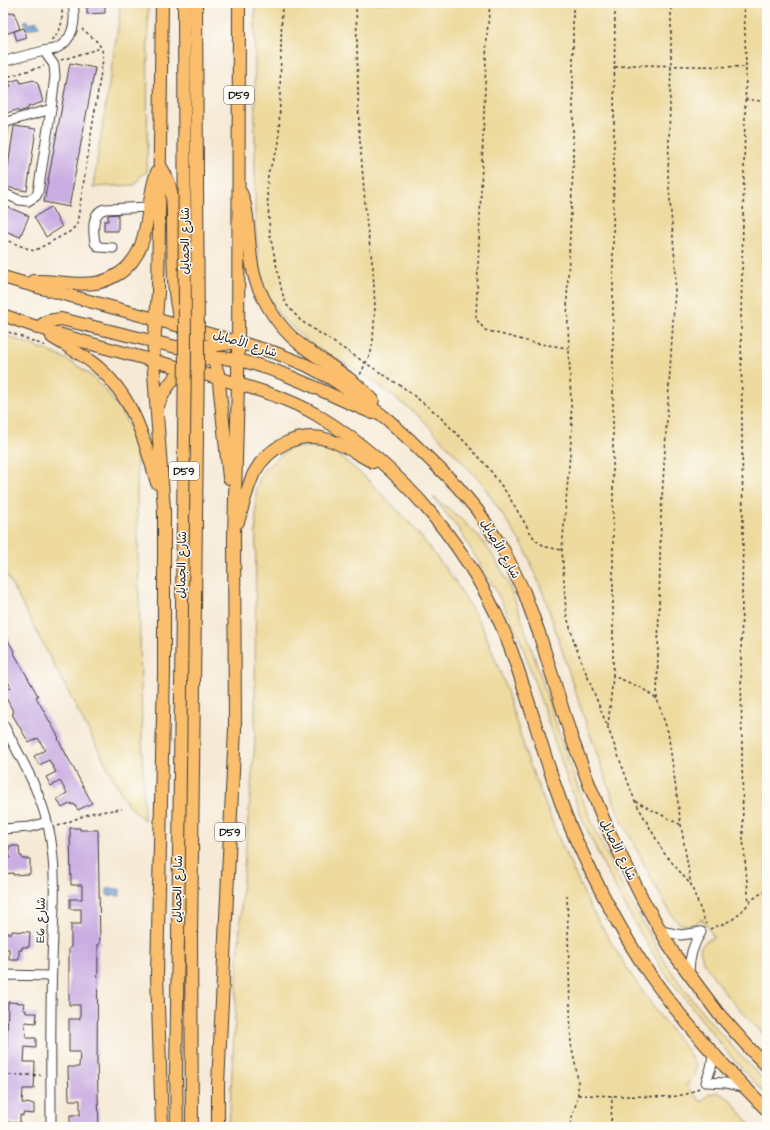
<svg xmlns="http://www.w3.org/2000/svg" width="770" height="1130" viewBox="0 0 770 1130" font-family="'Architects Daughter','Playpen Sans Arabic',sans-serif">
<rect width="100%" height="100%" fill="#fdfcf7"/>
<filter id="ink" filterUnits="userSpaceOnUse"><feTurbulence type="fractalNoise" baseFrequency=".025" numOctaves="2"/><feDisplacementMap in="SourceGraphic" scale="8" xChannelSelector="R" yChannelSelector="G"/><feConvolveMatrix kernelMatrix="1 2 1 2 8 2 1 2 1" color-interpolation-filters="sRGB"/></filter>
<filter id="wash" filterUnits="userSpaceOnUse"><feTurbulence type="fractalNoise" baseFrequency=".012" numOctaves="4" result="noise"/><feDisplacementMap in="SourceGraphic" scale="16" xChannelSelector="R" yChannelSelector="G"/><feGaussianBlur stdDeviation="0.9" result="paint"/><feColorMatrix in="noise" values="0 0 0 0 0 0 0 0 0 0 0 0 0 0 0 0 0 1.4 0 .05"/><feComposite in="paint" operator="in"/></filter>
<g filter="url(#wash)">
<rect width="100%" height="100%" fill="#f6e9d5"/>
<!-- green -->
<path fill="#98c370" stroke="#5a7046" d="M10 125 3 159V127Z"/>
<!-- sand -->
<g fill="#eeda9e" stroke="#857b5d">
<path d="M120 3H148L147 172 141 176 135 185 93 187 119 20Z"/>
<path d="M255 3H767V1038L727 996 703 962 700 948 706 941 714 937 702 919 695 924 687 925 680 924 673 917 652 880 617 810 580 706 545 598 525 549 481 482 420 417 368 377 311 344 279 315 260 279 255 221Z"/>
<path d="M3 335C49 351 86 360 115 403 123 414 130 426 134 438 139 459 137 481 137 502L144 820 127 804 3 568Z"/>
<path d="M292 447H312L337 454 365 477 412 525 455 581 484 630 504 682 528 760 559 839 591 909 628 970 656 1011 686 1049 696 1065 694 1077 686 1085 701 1102 709 1094 717 1092 730 1099 752 1127H229L242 889 255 742 256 488 264 469Z"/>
<path d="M433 497C457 514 480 534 496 560 512 587 523 623 533 653 552 709 568 768 592 822 609 861 628 899 650 935 656 946 662 958 669 968 698 1010 732 1047 767 1084V1096L727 1052 664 972 634 922 604 866 584 823 567 778 519 636 494 587 458 528Z"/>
</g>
<!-- water -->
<g fill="#6b9fd7" stroke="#445e7a">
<path d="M27 20 28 24 37 21 39 26 27 30 24 21Z"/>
<path d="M107 889H120V896L107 895Z"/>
</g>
<g id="blocks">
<!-- building -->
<g fill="#caade2">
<path d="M92 3H105V13L87 14V6H92Z"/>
<path d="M14 12 20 29 3 35V15Z"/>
<path d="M24 28 27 38 17 41 14 31Z"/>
<path d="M70 63 95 68 69 207 44 202Z"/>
<path d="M19 79 21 83 34 80 38 84 43 102 28 107V109L18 112 17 110 3 114V89L11 86 9 82Z"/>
<path d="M14 126 36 129 27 191 5 187Z"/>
<path d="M3 205 29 216 20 237 3 230Z"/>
<path d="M51 207 62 227 46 237 34 217Z"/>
<path d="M118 214V231H104V221H108V215Z"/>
<path d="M3 631 15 653H14L38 696 36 697 59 738 58 739 92 803 78 810 74 804 72 805 71 803 62 808 57 799 67 793 60 781 51 786 46 777 56 772 49 760 39 765 34 756 45 750 38 738 29 743 12 714 14 713 3 692 11 688 3 671Z"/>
<path d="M70 828H80V830H98L100 944H98L97 1062 99 1127H81V1125H70V1115H80V1100H69L68 1067H79L80 1052H69V1019H80V1005H69V948H71V924H81V909H70V899H82V885H71Z"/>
<path d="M9 846H19L20 856H22V859H30V874L13 875V873L3 874V858H10Z"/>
<path d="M12 931 30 932 29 947H22V950H19V960H9V949L3 948V933H12Z"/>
<path d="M8 1002 24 1003 23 1010H26V1013H37L36 1023 25 1022 26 1038H36V1048L25 1047 24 1062H35L34 1089H23L22 1103 34 1104V1114L23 1113V1116L20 1115V1123L5 1122Z"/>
</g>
</g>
</g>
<g filter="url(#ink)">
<use href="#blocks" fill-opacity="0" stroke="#3d3b38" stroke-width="1"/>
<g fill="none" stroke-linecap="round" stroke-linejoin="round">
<defs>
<g id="minor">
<path d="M3 62C15 58 27 55 40 52 45 50 50 50 55 49 74 41 76 21 73 3"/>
<path d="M3 123 51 109"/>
<path d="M3 193 19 200 28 201 36 196 38 192 51 109 55 76 54 65 44 51"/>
<path d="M113 248 99 247 95 243C93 231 91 212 105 209L149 207"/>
<path d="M3 724C21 758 41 792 49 830 58 873 53 919 52 963 50 1018 51 1072 51 1127"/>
<path d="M3 829 30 827 47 822"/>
<path d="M661 931 681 935 701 932"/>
<path d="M689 973C689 958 692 946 701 932"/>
<path d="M3 975 51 976"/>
<path d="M713 1054 711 1068 706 1082 726 1083 745 1088"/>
</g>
<g id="major">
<path d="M161 167C174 188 173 203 173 227 174 261 171 299 184 331"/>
<path d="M241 193C246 203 247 215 248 226 250 247 250 269 259 289 269 312 284 333 305 348 328 365 353 378 373 400"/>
<path d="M3 277 20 282 238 342 276 353 306 365 332 379 357 396 387 419 411 441 457 486 477 510 503 549 524 592 539 633 571 736 589 784 608 830 643 900 674 954 718 1013 751 1050 767 1066"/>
<path d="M33 281C54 280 74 286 95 283 104 282 112 278 120 273 153 250 144 206 157 172"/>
<path d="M3 315C69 340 138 356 207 375 244 386 283 395 317 415 403 467 475 553 510 647 534 712 549 780 577 842 598 887 620 931 648 972 683 1022 724 1067 767 1110"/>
<path d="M37 328 48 321 61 319 176 347C197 349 216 346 236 342"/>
<path d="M190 336C207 346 212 354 218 373L229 478"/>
<path d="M52 337C68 347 86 356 100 369 134 399 145 441 157 483"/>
<path d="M157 408C165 387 181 364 204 359 218 356 232 359 246 362 291 373 330 396 373 413"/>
<path d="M238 522C243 506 247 487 254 473 268 447 300 430 329 440 344 445 358 454 373 462"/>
<path d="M191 938 192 1127"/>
<path d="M162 1127 157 974 164 673V509L153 360 158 292 162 3"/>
<path d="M177 1127 176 1074 178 939"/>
<path d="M218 1127V1085L235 729 234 537 238 383 239 3"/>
</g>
</defs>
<!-- minor casing -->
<use href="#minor" stroke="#3d3b38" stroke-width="11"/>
<!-- major casing -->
<use href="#major" stroke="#3d3b38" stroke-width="14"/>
<!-- path -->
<g stroke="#3d3b38" stroke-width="1.5" stroke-dasharray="3 3" stroke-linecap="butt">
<path d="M282 3 279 141 278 148 268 173 267 191 270 235 282 292 286 304 301 321 404 388 436 413 464 441 487 466 506 492 535 540 546 547 562 550"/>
<path d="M356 3 359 129 367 227 373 268 375 308 373 340 371 352 360 375"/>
<path d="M490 3 487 34 476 319 485 330 534 343 568 348"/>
<path d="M573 3V168L567 299 572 429 562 550 566 613 575 645 608 728 635 801 664 853 691 885"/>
<path d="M744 3 746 67 741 322 743 534 741 661 743 838 749 903"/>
<path d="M51 40C64 31 62 17 62 3"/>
<path d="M61 60 101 48"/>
<path d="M615 67 634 65 746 67"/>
<path d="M3 78 44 66"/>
<path d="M745 99 767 102"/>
<path d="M3 239 34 251 71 231 77 224 103 59C104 44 93 38 82 29"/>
<path d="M3 330 46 346"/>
<path d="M613 676V252L615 3"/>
<path d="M657 699 661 514 676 274 668 176 671 65V3"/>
<path d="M608 726 613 676 640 687 657 699 668 732 681 825 691 885 706 924"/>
<path d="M635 801 681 825"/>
<path d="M58 826 91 813 122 809"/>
<path d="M567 895 571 1044C574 1061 579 1076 578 1093 577 1105 571 1115 571 1127"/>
<path d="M710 929C719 925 731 922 738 915 749 905 751 897 767 891"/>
<path d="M3 1075H41"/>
<path d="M578 1095 671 1097 687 1094 699 1088"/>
<path d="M611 1127 612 1096"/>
</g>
<!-- minor -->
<use href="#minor" stroke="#fff" stroke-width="9"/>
<!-- major -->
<use href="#major" stroke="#fabe6d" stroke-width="12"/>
<defs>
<g id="major-bridge">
<path d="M191 938 198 351 196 3"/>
<path d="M178 939 185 352 184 3"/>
</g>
</defs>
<!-- major-bridge casing -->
<use href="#major-bridge" stroke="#3d3b38" stroke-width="14" stroke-linecap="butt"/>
<!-- major-bridge -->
<use href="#major-bridge" stroke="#fabe6d" stroke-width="12"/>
</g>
</g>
<g text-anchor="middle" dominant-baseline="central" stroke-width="3" stroke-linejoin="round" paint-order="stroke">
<!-- shield labels -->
<g fill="#fdfcf7" stroke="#605f5e" stroke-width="1">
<rect x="224" y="86" width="30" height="18" rx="3"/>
<rect x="169" y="462" width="30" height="18" rx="3"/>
<rect x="215" y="823" width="30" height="18" rx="3"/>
</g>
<g font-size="11" font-weight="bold" fill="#1c1c1c">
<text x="239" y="95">D59</text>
<text x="184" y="471">D59</text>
<text x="230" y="832">D59</text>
</g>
<!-- street labels -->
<g font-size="12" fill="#1c1c1c" stroke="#fdfcf7">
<text transform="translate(185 241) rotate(-90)">شارع الجمايل</text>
<text transform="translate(245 344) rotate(17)">شارع الأصايل</text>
<text transform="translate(500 549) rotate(60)">شارع الأصايل</text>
<text transform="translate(182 565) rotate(-89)">شارع الجمايل</text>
<text transform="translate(618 850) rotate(64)">شارع الأصايل</text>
<text transform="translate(178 889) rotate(-89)">شارع الجمايل</text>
<text transform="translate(41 920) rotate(-89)">E6 شارع</text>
</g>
</g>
<!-- margin -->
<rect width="770" height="1130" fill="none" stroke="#fdfcf7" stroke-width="16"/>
</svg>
